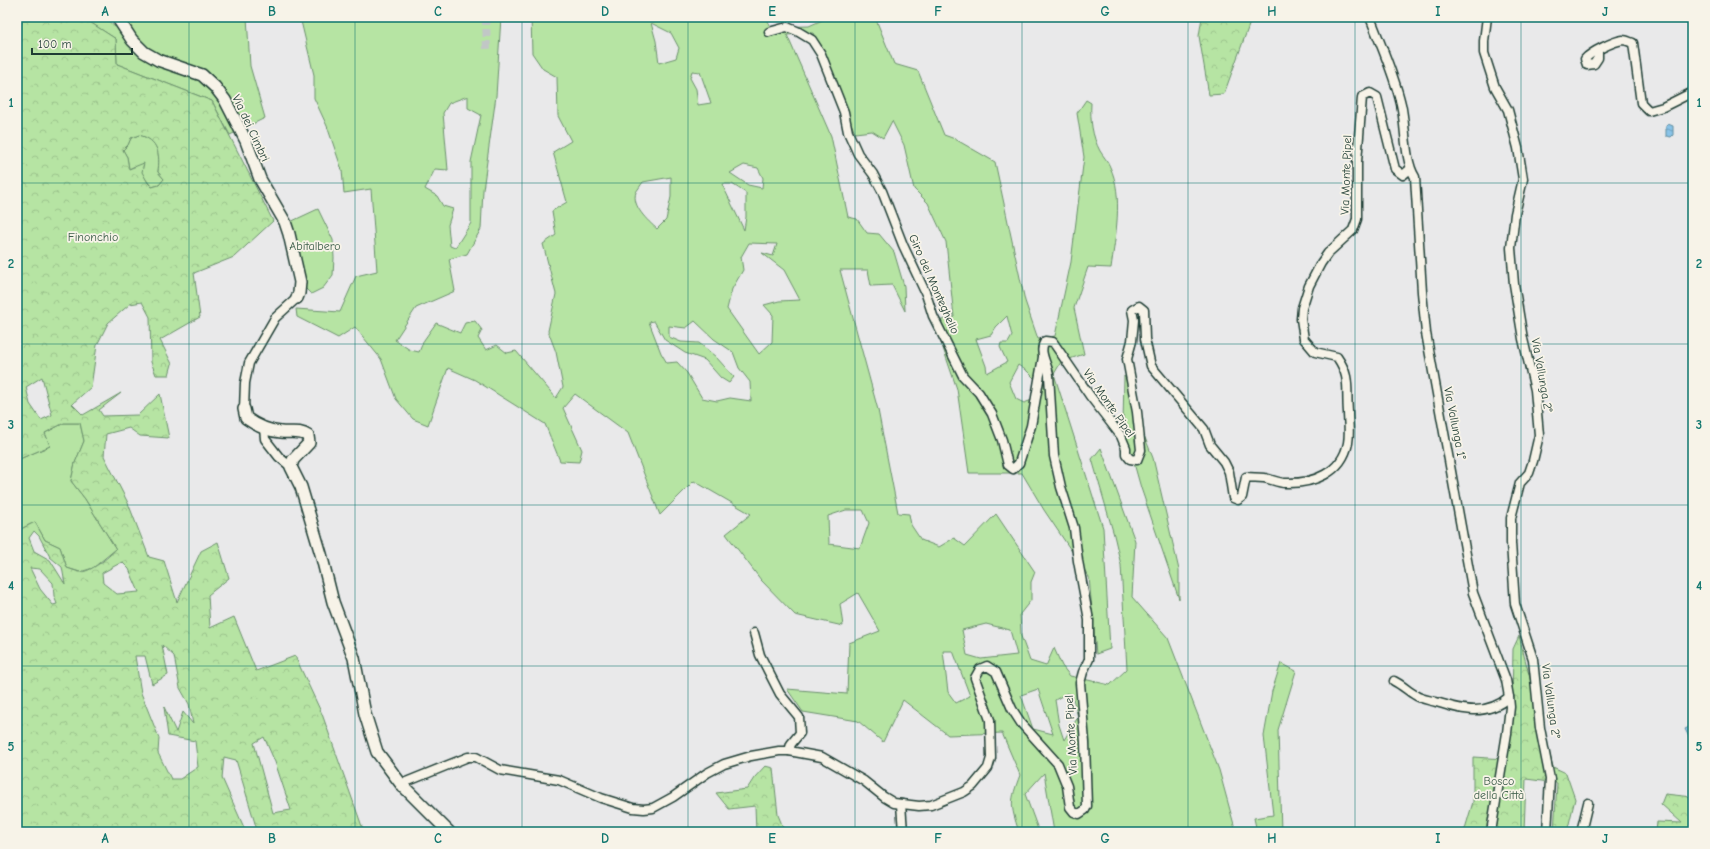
<svg xmlns="http://www.w3.org/2000/svg" width="1710" height="849" viewBox="0 0 1710 849" font-family="'Comic Neue',sans-serif">
<defs>
<pattern id="forest-crowns" width="20" height="18" patternUnits="userSpaceOnUse"><rect width="20" height="18" fill="#b6e4a3"/><path d="M2 6a3 3 0 1 1 6 0M12 15a3 3 0 1 1 6 0" fill="none" stroke="#9cc48d"/></pattern>
<pattern id="water-ripples" width="26" height="14" patternUnits="userSpaceOnUse"><rect width="26" height="14" fill="#89c3e8"/><path d="M2 4q2-2 4 0t4 0M15 11q2-2 4 0t4 0" fill="none" stroke="#6fa0bd"/></pattern>
</defs>
<rect width="100%" height="100%" fill="#e9e9ea"/>
<filter id="ink" filterUnits="userSpaceOnUse"><feTurbulence type="fractalNoise" baseFrequency=".025" numOctaves="2"/><feDisplacementMap in="SourceGraphic" scale="8" xChannelSelector="R" yChannelSelector="G"/><feConvolveMatrix kernelMatrix="1 2 1 2 8 2 1 2 1" color-interpolation-filters="sRGB"/></filter>
<g filter="url(#ink)">
<!-- green -->
<g fill="#b6e4a3" stroke="#6a906c" fill-rule="evenodd">
<path d="M82 17H104L115 27V17H247L250 66 265 118 230 135 212 101 117 64 116 39Z"/>
<path d="M300 17H501L496 96 483 190 481 229 467 254 449 259 455 291 416 308 395 340 410 350 419 352 424 340 436 323 460 333 465 323 475 321 482 330 478 338 486 350 497 345 507 353 516 351 556 398 563 387 556 352 548 331 556 294 543 244 556 235 552 211 567 202 553 152 571 141 558 116 557 77 543 69 532 53 531 17H766L771 27 809 26 829 17H875L894 64 918 71 944 135 955 139 995 162 1025 301 1038 339 1055 336 1071 262 1084 157 1077 113 1086 100 1091 103C1090 120 1092 136 1100 151 1103 156 1108 161 1110 167 1124 196 1115 238 1111 268L1088 267 1074 308 1084 354 1061 362 1054 374 1103 528 1110 649 1096 654 1089 577 1044 510 1022 473H969L957 389 934 322 954 317 946 242 928 203 914 189 904 145 892 121 883 138 872 131 855 133 813 33 787 35 831 136 848 217 857 219 867 233 879 234 894 252 904 286 905 311 892 285 871 286 868 270H840L878 410 898 513 909 514 911 525 921 540 939 547 954 538 965 546 996 514 1035 572 1031 582V600L1020 614 1021 636 1030 661 1046 666 1054 648 1062 666 1070 676 1110 685 1127 669 1121 565 1114 535 1092 459 1101 448 1135 541 1132 597 1168 638 1219 770 1236 832H1054L1044 773 1025 794 1039 832H1019C1010 804 1010 802 1020 775L1002 733 948 735 903 700 883 742 858 721 803 712 787 689 847 694 849 643 880 631 858 593 840 604 843 626 795 615 761 580 726 534 751 514 694 481 660 515 628 433 575 394 563 408 582 450 579 462 560 461 545 424 475 380 448 368 428 425 413 419 396 399 381 359 355 327 338 338 297 317 296 309 340 312 356 276 377 271 371 189 344 193 342 170 327 126 314 98V75ZM651 23 671 33 679 48 676 58 659 63 656 41ZM692 71 700 72 711 103 698 105 696 89 690 78ZM468 96V108L481 115 471 162V223L455 248 450 246 448 225 453 209 443 206 437 196 425 189 435 169 448 170 443 113 449 103ZM744 165 758 168 763 178 762 188 748 185 730 173ZM671 177V197L666 220 657 229C648 221 631 206 636 192 638 189 641 185 643 182ZM722 184H732L746 193V217L744 230ZM749 243 777 244 773 256 762 253 784 270 800 300 779 301 764 305 773 315 772 342 759 354 727 309 732 289 743 270 741 257ZM1007 316 1012 336 1008 343H1001L1000 347 1007 362 987 373 986 366 976 339 991 335 996 327ZM654 321 665 340 685 353 705 360 721 378 729 383 734 377 716 357 699 343 681 342 669 337V326L686 328 695 321 714 339 733 352 739 368 750 382 751 401 730 398 717 401 702 398 687 373 677 362 667 363 661 353 649 322ZM1018 365 1027 371 1036 380 1032 400 1024 403 1016 399 1009 382ZM846 510H863L869 523 860 548 829 544 828 516ZM986 624 1010 630 1017 655 981 659 967 655 962 630ZM943 651H953L970 696 956 703 948 692ZM1038 689 1053 734 1033 729 1021 695ZM1067 693 1072 695 1078 717 1064 740 1059 725 1055 700Z"/>
<path d="M139 135C159 140 160 154 158 172L164 179 159 185 152 187 135 166 129 169 127 157 123 150 128 145 131 138Z"/>
<path d="M318 209 333 240 334 258 333 275 323 288 311 294 304 287 288 223Z"/>
<path d="M1124 376 1132 390 1134 410 1153 458 1179 570V599L1141 488 1123 424Z"/>
<path d="M64 423H80L84 441 75 463 71 481 85 499 116 549 93 568 80 572 67 568 60 547 45 540 35 522 17 531V460L50 446 45 433Z"/>
<path d="M1281 663 1296 671 1278 730 1281 832H1257L1254 818 1273 815 1264 736 1272 691Z"/>
</g>
<!-- forest -->
<g fill="url(#forest-crowns)" stroke="#6a906c" fill-rule="evenodd">
<path d="M17 17H82L116 39 117 64 212 101 273 221 234 257 194 273 200 317 160 340 172 364 169 375H156L151 362 150 317 142 302 130 304 108 323 97 345 91 387 72 404 83 415 121 393 99 410 103 416 138 415 160 394 169 438 140 436 129 428 106 434 104 456 128 503 149 557 164 561 177 602 201 551 218 542 229 578 208 595 210 628 234 617 256 671 295 656 322 714 364 832H17V531L35 522 45 540 60 547 67 568C71 569 75 571 79 572 90 573 109 557 116 549L85 499 71 481 75 463 84 441 80 423H64L45 433 50 446 17 460ZM139 135C159 140 160 155 158 172L164 179 159 185 152 187 148 183 142 172 144 163 129 169 127 157 123 150 128 145 131 138ZM42 377 52 415 41 420 30 404 26 387ZM34 531 39 536 50 557 62 567 65 584 50 560 34 551 29 538ZM122 562 129 569 139 592 117 594 103 583 102 573ZM30 568 40 569 53 583 54 596 57 604 53 605 40 589ZM162 645 174 656 180 688 189 704 193 724 183 712 176 732 164 707 168 736 195 741 198 767 180 779H171L158 753 159 738 141 693 135 656H145L152 684 168 675ZM264 737 275 762 291 810 273 813 254 743ZM224 757 236 760 257 830 246 832 222 778Z"/>
<path d="M1202 17H1252L1224 94 1209 95 1199 36Z"/>
<path d="M1519 636 1553 767 1566 773 1575 799 1567 832H1554L1557 783 1526 779 1524 832H1464L1473 802V757L1505 759 1512 707 1513 649Z"/>
<path d="M765 766 773 768 778 815 785 832H756L755 806 729 809 716 793 747 789 754 778Z"/>
<path d="M1665 794 1693 797V832H1656L1657 822 1682 823 1661 804Z"/>
</g>
<!-- water -->
<g fill="url(#water-ripples)" stroke="#5f8da0">
<path d="M1668 124 1673 126V135L1671 137 1666 136V126Z"/>
<path d="M1693 725V735L1689 737 1685 729Z"/>
</g>
<g fill="none" stroke-linecap="round" stroke-linejoin="round">
<!-- street-tunnel -->
<path stroke="#c1c7c6" stroke-width="8" stroke-dasharray="8 4" stroke-linecap="butt" d="M486 17 487 52"/>
<defs>
<g id="street">
<path d="M1370 17C1381 46 1394 74 1401 104 1406 125 1404 160 1415 177L1422 292 1426 333 1473 593 1506 680 1509 697 1510 707 1507 733 1491 832"/>
<path d="M1487 17 1484 41V53L1495 87 1508 110 1518 148 1523 179 1515 214 1511 248 1514 284 1523 339 1535 390 1539 435 1533 461 1529 473 1520 483 1511 518V543L1515 604 1533 659 1540 728 1550 779 1547 832"/>
<path d="M769 32 787 27 797 31 812 40 821 54 844 112 848 132 858 154 873 174 882 191 903 245 926 294 933 316 963 376 979 393 992 414 1002 440 1008 465 1013 469 1019 463 1031 426 1043 357"/>
<path d="M1598 50V58L1594 64 1587 65 1585 59C1591 52 1614 41 1623 40 1626 40 1630 42 1633 43L1641 103 1649 111 1663 107 1693 92"/>
<path d="M244 409 245 383 249 363 275 318 297 298"/>
<path d="M264 428 265 439 279 457 291 467"/>
<path d="M754 633 760 655 780 694 799 717 800 733 791 744 789 751"/>
<path d="M1394 681C1402 685 1408 691 1415 695 1420 699 1429 700 1436 702 1462 710 1486 717 1509 697"/>
<path d="M402 788 401 784 468 757H476L500 770 559 780 601 798 633 808 644 809 653 808 673 797 707 773 724 764 751 756 779 751H789L822 757 864 781 884 797 894 803 919 806 931 805 964 792 973 786 988 768 991 758 990 720 975 678 980 669 987 666 996 672 1012 709 1021 723 1058 764 1067 786 1070 807 1074 812 1079 814 1085 810 1087 806 1085 742 1080 683 1083 672 1089 659V620L1078 561 1074 528 1061 487 1054 456 1049 375C1047 362 1038 352 1045 341L1053 342 1090 396 1121 436 1126 448V454L1130 459 1137 460 1141 450 1137 412 1127 359 1132 341 1134 320 1132 310 1139 306 1144 310 1145 339 1151 366 1204 429 1210 445 1224 462 1229 472 1233 498 1238 500 1242 497 1246 477C1252 478 1258 477 1264 478 1271 479 1278 483 1285 483 1313 484 1342 473 1348 443 1350 432 1348 422 1348 412 1346 388 1351 377 1337 357L1315 352 1304 339 1301 319 1302 308 1309 286 1321 263 1328 253 1353 230 1357 219V162L1362 97 1370 93 1377 97 1395 169 1403 175 1410 169"/>
<path d="M901 804 903 832"/>
<path d="M1581 832 1588 803"/>
</g>
<g id="secondary">
<path d="M117 17 132 40 144 52 158 60 202 75 215 87 225 100 246 141 260 179 285 222 289 234 300 282 299 293 297 298"/>
<path d="M244 409 246 418C257 426 268 431 281 432 291 433 300 430 308 436L309 443 293 460 291 467 301 487 321 554 333 602 354 658 365 714 377 752 401 784 449 832"/>
</g>
</defs>
<!-- street casing -->
<use href="#street" stroke="#1f3d34" stroke-width="11"/>
<!-- secondary casing -->
<use href="#secondary" stroke="#1f3d34" stroke-width="14"/>
<!-- street -->
<use href="#street" stroke="#f7f3e8" stroke-width="8"/>
<!-- secondary -->
<use href="#secondary" stroke="#f7f3e8" stroke-width="11"/>
</g>
</g>
<!-- grid -->
<path fill="none" stroke="#0f766e" stroke-width="1" stroke-opacity="0.55" d="M189 17V832M355 17V832M522 17V832M688 17V832M855 17V832M1022 17V832M1188 17V832M1355 17V832M1521 17V832M17 183H1693M17 344H1693M17 505H1693M17 666H1693"/>
<g text-anchor="middle" dominant-baseline="central" stroke-width="3.5" stroke-linejoin="round" paint-order="stroke">
<!-- street labels -->
<g font-size="12" fill="#1f3d34" stroke="#f7f3e8">
<text transform="translate(251 128) rotate(65)">Via dei Cimbri</text>
<text transform="translate(1346 175) rotate(-88)">Via Monte Pipel</text>
<text transform="translate(934 284) rotate(66)">Giro del Monteghello</text>
<text transform="translate(1542 375) rotate(80)">Via Vallunga 2°</text>
<text transform="translate(1109 403) rotate(55)">Via Monte Pipel</text>
<text transform="translate(1455 423) rotate(79)">Via Vallunga 1°</text>
<text transform="translate(1551 701) rotate(82)">Via Vallunga 2°</text>
<text transform="translate(1071 735) rotate(-93)">Via Monte Pipel</text>
</g>
<!-- park labels -->
<g font-size="12" fill="#3d5e4a" stroke="#f7f3e8">
<text x="93" y="237">Finonchio</text>
<text x="315" y="246">Abitalbero</text>
<text x="1499" y="781">Bosco<tspan x="1499" dy="14">della Città</tspan></text>
</g>
</g>
<!-- margin -->
<rect width="1710" height="849" fill="none" stroke="#f7f3e8" stroke-width="44"/>
<!-- scale -->
<path d="M32 48v6h100v-6" fill="none" stroke="#1f3d34" stroke-width="2"/>
<text x="38" y="48" font-size="12" fill="#1f3d34" stroke="#f7f3e8" stroke-width="3" paint-order="stroke">100 m</text>
<rect x="22" y="22" width="1666" height="805" fill="none" stroke="#0f766e" stroke-width="1.5"/>
<g font-size="13" text-anchor="middle" font-weight="bold" fill="#0f766e">
<text x="105" y="16">A</text>
<text x="272" y="16">B</text>
<text x="438" y="16">C</text>
<text x="605" y="16">D</text>
<text x="772" y="16">E</text>
<text x="938" y="16">F</text>
<text x="1105" y="16">G</text>
<text x="1272" y="16">H</text>
<text x="1438" y="16">I</text>
<text x="1605" y="16">J</text>
<text x="11" y="107">1</text>
<text x="1699" y="107">1</text>
<text x="11" y="268">2</text>
<text x="1699" y="268">2</text>
<text x="11" y="429">3</text>
<text x="1699" y="429">3</text>
<text x="11" y="590">4</text>
<text x="1699" y="590">4</text>
<text x="11" y="751">5</text>
<text x="1699" y="751">5</text>
<text x="105" y="843">A</text>
<text x="272" y="843">B</text>
<text x="438" y="843">C</text>
<text x="605" y="843">D</text>
<text x="772" y="843">E</text>
<text x="938" y="843">F</text>
<text x="1105" y="843">G</text>
<text x="1272" y="843">H</text>
<text x="1438" y="843">I</text>
<text x="1605" y="843">J</text>
</g>
</svg>
